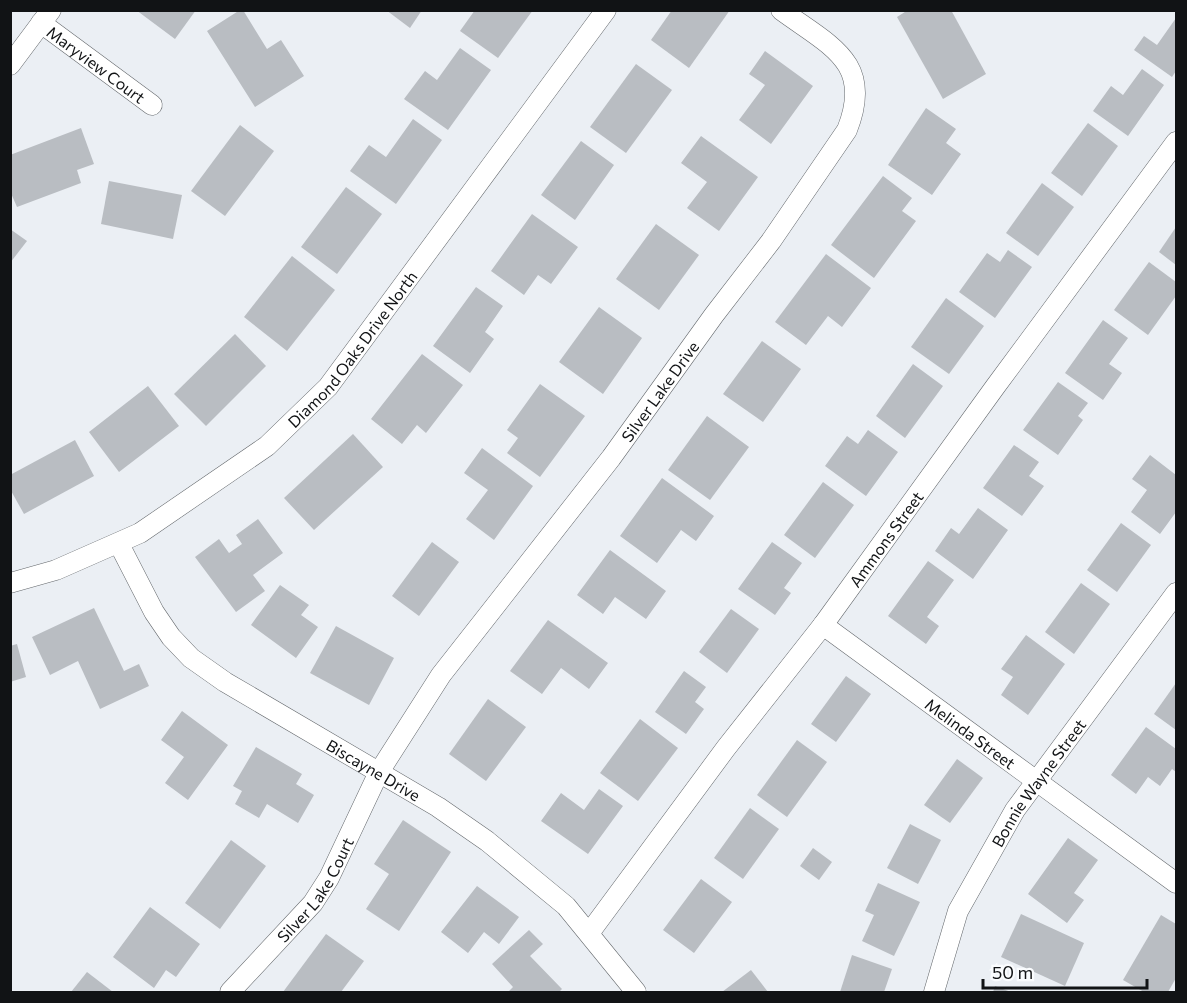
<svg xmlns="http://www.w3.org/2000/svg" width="1187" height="1003" viewBox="0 0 1187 1003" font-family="Commissioner,sans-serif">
<rect width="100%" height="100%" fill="#ebeff4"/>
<!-- building -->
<g fill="#b9bdc2">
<path d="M136 10H196L175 39Z"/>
<path d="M240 10H243L267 49 281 40 304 76 255 107 207 31Z"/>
<path d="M386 10H422L410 28Z"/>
<path d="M475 10H533L498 58 460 31Z"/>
<path d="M672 10H730L689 68 651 40Z"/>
<path d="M908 10H951L986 74 943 99 897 17Z"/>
<path d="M1176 18V71L1172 77 1134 50 1144 36 1157 45Z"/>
<path d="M460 48 491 70 448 130 404 99 425 71 437 80Z"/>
<path d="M765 51 813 86 771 144 739 120 765 85 749 74Z"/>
<path d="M636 64 672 90 626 153 590 127Z"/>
<path d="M1142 69 1164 85 1128 136 1093 111 1111 86 1123 95Z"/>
<path d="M926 108 956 129 946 143 961 154 932 195 888 165Z"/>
<path d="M413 119 442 140 396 204 350 171 369 145 386 157Z"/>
<path d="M1088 123 1118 146 1082 196 1051 173Z"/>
<path d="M240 125 274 151 225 216 191 191Z"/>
<path d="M81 128 94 164 77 170 81 183 17 207 10 191V155Z"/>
<path d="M701 136 758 177 719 231 687 208 707 182 681 163Z"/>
<path d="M581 141 614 165 575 220 541 195Z"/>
<path d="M883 176 912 198 902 211 916 221 874 278 831 245Z"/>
<path d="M109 181 182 195 173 239 101 224Z"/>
<path d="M1042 183 1074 207 1038 256 1006 233Z"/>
<path d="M346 187 382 214 337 274 301 247Z"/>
<path d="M532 214 578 247 551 284 538 275 524 295 491 271Z"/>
<path d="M656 224 699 255 659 310 616 279Z"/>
<path d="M1176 227V265L1159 252Z"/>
<path d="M10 229 27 241 10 263Z"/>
<path d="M1008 250 1032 267 995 318 959 292 987 253 1000 262Z"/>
<path d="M826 254 871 288 842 327 828 316 806 345 775 322Z"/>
<path d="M292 256 335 290 287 351 244 317Z"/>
<path d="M1149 262 1176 282V296L1148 335 1114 310Z"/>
<path d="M476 287 503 306 485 332 494 339 470 373 433 346Z"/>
<path d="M946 298 984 326 949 374 911 347Z"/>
<path d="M599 307 642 338 603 394 559 362Z"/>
<path d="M1103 320 1128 338 1109 364 1122 373 1103 400 1065 373Z"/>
<path d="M235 334 266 366 206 426 174 394Z"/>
<path d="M762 341 801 369 763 422 723 394Z"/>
<path d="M422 354 463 385 426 433 417 425 402 444 371 419Z"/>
<path d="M913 364 943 386 905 438 876 416Z"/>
<path d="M1058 382 1088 403 1078 416 1083 420 1058 455 1023 430Z"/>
<path d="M540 384 585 416 540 477 507 453 518 438 507 430Z"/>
<path d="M148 386 179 426 119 472 89 432Z"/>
<path d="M707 416 749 447 710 500 668 470Z"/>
<path d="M868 430 898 452 866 496 825 466 847 436 858 444Z"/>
<path d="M353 434 383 467 314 530 284 498Z"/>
<path d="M75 440 94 476 24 514 10 489V475Z"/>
<path d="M1014 445 1039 462 1029 476 1044 486 1022 516 983 488Z"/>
<path d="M482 448 533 486 494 540 466 519 488 490 464 473Z"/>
<path d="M1150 455 1176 475V512L1160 534 1131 512 1147 490 1132 479Z"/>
<path d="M662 478 714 516 696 541 681 530 657 563 620 536Z"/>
<path d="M823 482 854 505 815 558 784 535Z"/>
<path d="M978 508 1008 530 973 579 935 551 951 528 959 534Z"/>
<path d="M258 519 283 553 253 575 265 591 236 612 195 557 219 539 229 553 242 544 236 535Z"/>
<path d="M1121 523 1151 545 1117 592 1087 570Z"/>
<path d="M432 542 459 562 419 616 392 596Z"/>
<path d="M772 542 802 563 784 588 791 593 775 615 738 589Z"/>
<path d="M610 550 666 591 646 619 615 597 603 614 577 595Z"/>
<path d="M928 561 954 580 927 617 939 626 926 644 888 616Z"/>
<path d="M1081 583 1110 604 1074 654 1045 632Z"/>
<path d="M280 585 309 605 301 615 318 627 296 658 251 625Z"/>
<path d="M94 608 124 671 139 664 149 686 100 709 78 661 50 675 32 637Z"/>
<path d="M731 609 759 629 727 673 699 652Z"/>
<path d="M548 620 608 663 589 689 561 668 542 694 510 671Z"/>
<path d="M336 626 394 658 369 705 310 673Z"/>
<path d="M1026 635 1065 664 1028 715 1001 695 1013 677 1001 669Z"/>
<path d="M17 644 26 677 10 682V646Z"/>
<path d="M684 671 706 687 695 702 704 709 686 734 655 712Z"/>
<path d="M846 676 871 694 836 742 811 724Z"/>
<path d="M1176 683V730L1154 714Z"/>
<path d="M488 699 526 727 486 781 449 754Z"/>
<path d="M182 711 228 745 188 800 165 783 184 757 161 740Z"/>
<path d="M640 719 678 748 638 801 600 773Z"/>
<path d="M1146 727 1176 749V772L1172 769 1160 786 1148 777 1136 794 1111 775Z"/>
<path d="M797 740 827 762 787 817 757 795Z"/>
<path d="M256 747 302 774 296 784 314 795 298 823 267 804 259 818 235 804 242 791 233 786Z"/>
<path d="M957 759 983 778 950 823 924 805Z"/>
<path d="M599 789 623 806 588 854 541 821 561 793 584 810Z"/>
<path d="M750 808 779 829 743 879 714 858Z"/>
<path d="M403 820 451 852 399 931 366 909 389 874 374 864Z"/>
<path d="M910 824 941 840 918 884 887 868Z"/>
<path d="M1068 838 1098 860 1074 893 1084 900 1067 923 1028 894Z"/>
<path d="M231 840 266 866 220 929 185 903Z"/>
<path d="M813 848 832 862 819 880 800 866Z"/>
<path d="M701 879 732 902 694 953 663 930Z"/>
<path d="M878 883 920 902 894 956 862 941 874 915 865 911Z"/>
<path d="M477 886 519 917 499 944 484 932 468 953 441 932Z"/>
<path d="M150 907 200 944 176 977 166 970 154 988 113 957Z"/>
<path d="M1021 914 1084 943 1065 986 1001 957Z"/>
<path d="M1161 915 1176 924V978L1168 992H1144L1123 980Z"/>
<path d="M529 930 543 944 530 956 562 989 559 992H508L513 987 492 964Z"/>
<path d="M326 934 364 961 341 992H283Z"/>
<path d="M852 955 892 969 884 992H840Z"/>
<path d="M751 970 768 992H722Z"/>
<path d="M87 972 113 992H71Z"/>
<path d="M995 986 1011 992H993Z"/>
</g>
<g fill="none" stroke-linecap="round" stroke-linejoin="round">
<defs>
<g id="minor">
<path id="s1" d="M41 23 152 105"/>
<path d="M10 65 51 10"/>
<path id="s2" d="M119 544 154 612 171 637 191 658 225 682 438 807 487 841 566 906 636 992"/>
<path id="s3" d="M10 583 56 570 140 533 267 446 328 387 606 10"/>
<path id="s4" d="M823 625 1176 883"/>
<path id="s5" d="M590 932 726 748 823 625 995 387 1176 142"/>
<path id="s6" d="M230 992 313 903 329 878 379 772 441 675 611 458 714 315 771 241 847 130C874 62 830 46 781 10"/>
<path id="s7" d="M934 992 958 911 1015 810 1176 593"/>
</g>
</defs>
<!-- minor casing -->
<use href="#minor" stroke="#64686c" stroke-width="21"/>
<!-- minor -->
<use href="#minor" stroke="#fff" stroke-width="20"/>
</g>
<g text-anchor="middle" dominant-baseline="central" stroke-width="4.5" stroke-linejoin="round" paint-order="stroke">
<!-- street labels -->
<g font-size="16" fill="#111315" stroke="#fafcfe">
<text stroke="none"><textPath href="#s1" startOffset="69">Maryview Court</textPath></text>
<text stroke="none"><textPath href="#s3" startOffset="423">Diamond Oaks Drive North</textPath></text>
<text stroke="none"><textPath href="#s6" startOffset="742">Silver Lake Drive</textPath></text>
<text stroke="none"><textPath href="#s5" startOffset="492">Ammons Street</textPath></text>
<text stroke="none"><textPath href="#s4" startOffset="183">Melinda Street</textPath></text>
<text stroke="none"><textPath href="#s2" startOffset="350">Biscayne Drive</textPath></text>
<text stroke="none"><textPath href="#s7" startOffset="236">Bonnie Wayne Street</textPath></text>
<text stroke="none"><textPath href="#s6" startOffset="134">Silver Lake Court</textPath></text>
</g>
</g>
<!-- border -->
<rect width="1187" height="1003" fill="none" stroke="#111315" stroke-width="24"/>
<!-- scale -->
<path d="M983 979v9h164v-9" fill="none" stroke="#111315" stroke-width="3"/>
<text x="992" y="979" font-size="18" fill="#111315" stroke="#fafcfe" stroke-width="4.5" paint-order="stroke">50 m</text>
</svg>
